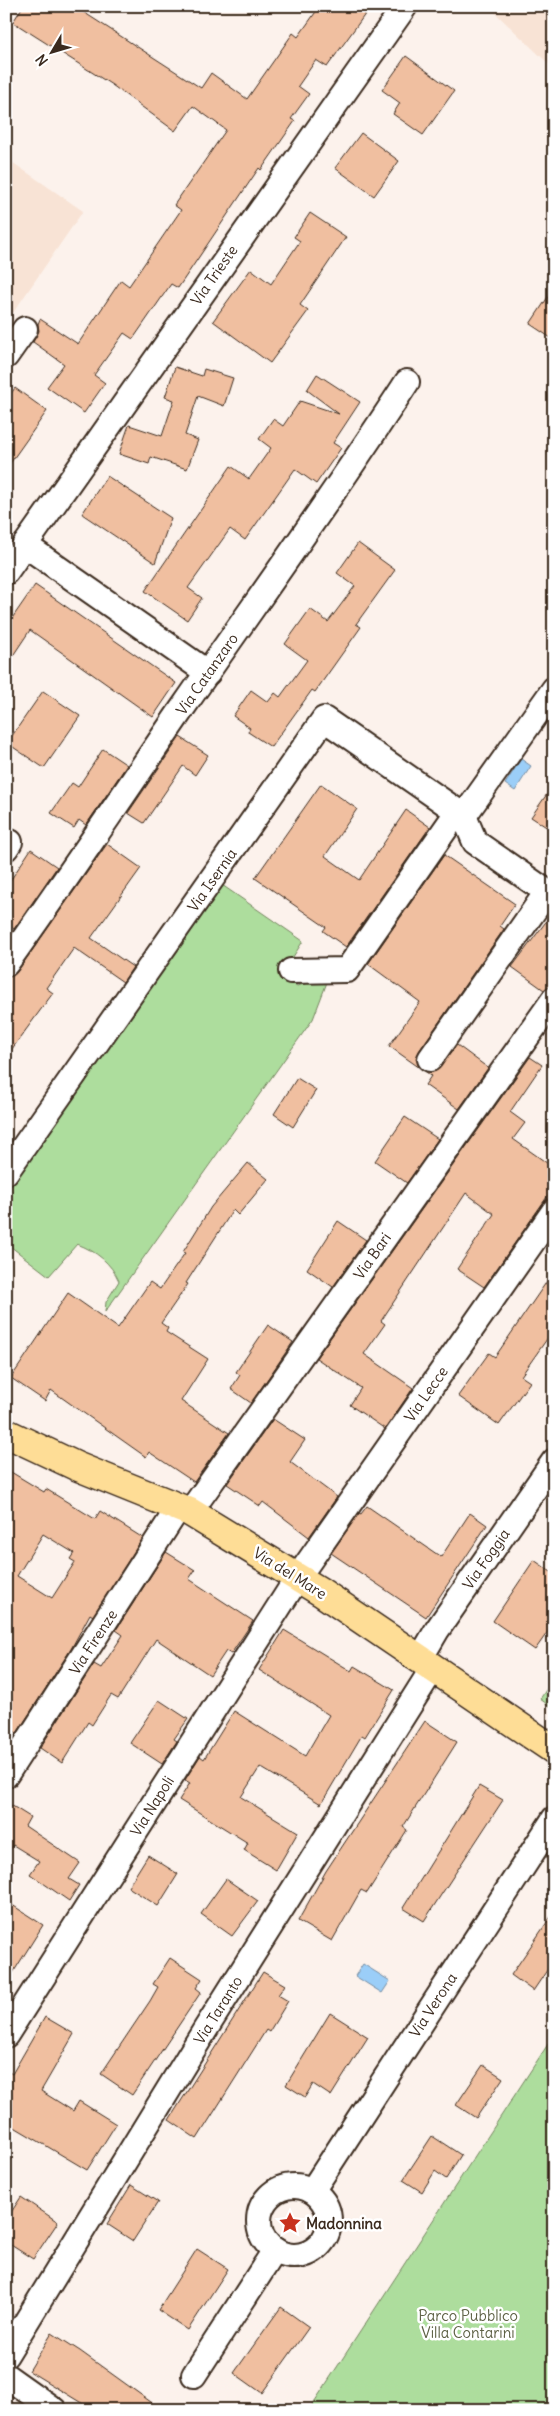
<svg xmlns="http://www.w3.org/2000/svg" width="560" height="2416" viewBox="0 0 560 2416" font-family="Delius,sans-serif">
<rect width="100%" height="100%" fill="#fcf2ec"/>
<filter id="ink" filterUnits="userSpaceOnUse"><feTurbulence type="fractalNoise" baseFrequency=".02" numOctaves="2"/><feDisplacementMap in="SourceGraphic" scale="10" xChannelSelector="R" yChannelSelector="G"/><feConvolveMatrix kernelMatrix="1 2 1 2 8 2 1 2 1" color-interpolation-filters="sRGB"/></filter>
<g filter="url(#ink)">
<!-- built -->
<g fill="#f8e3d5">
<path d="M488 6H554V69Z"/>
<path d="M6 158 83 211 6 323Z"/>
</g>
<!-- green -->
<g fill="#addd9d" stroke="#74845e">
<path d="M222 885 303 941 281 976 297 986 329 977 313 1019 105 1312 106 1302 119 1281C111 1263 96 1251 77 1244L49 1276 6 1243V1193Z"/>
<path d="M554 1678V1709L540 1699Z"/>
<path d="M554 2035V2410H309Z"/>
</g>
<!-- water -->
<g fill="#9bcef8" stroke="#758ca1">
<path d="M521 759 531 766 515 791 505 784Z"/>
<path d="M363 1964 390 1981 382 1993 355 1976Z"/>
</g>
<!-- building -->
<g fill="#f0bfa0" stroke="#3b2a1e" fill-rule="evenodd">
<path d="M23 6H74L201 88 211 73 247 99 293 33 298 37 320 6H371L327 67 316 60 298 86 309 94 291 119 295 121 261 170 259 168 178 288 171 284 133 339 124 333 94 375 105 383 84 413 47 387 64 364 33 342 39 331 38 324 40 319 78 344 121 280 129 286 181 210 174 205 226 130 193 106 175 131 112 85 13 22Z"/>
<path d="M406 56 454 91 423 135 393 114 400 103 382 90Z"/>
<path d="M361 133 399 161 374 196 335 168Z"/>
<path d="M310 213 346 237 300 305 308 311 270 363 213 321 251 269 271 284 300 241 294 237Z"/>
<path d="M554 288V340L530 324Z"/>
<path d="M175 367 202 376 204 369 233 378 224 406 198 396 185 435 198 440 187 469 151 457 149 464 119 454 129 425 162 436 174 400 165 397Z"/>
<path d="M317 374 360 402 333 443 341 448 316 484 295 469 245 540 230 529 188 588 202 598 187 620 145 591 231 466 249 479 271 448 259 439 273 419 283 426 300 401 339 414 307 390Z"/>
<path d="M15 388 47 411 6 469V400Z"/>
<path d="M107 476 171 518 155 563 82 514Z"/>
<path d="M358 543 395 570 356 624 361 627 315 692 312 690 271 747 248 732 250 728 233 716 251 690 268 702 275 693 280 697 307 660 285 644 310 609 328 622 355 586 337 573Z"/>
<path d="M35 585 176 683 153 717 30 630 6 666V627Z"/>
<path d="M43 691 80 716 44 768 7 743Z"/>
<path d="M180 737 208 755 195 775 183 766 144 823 128 813Z"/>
<path d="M103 749 127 765 86 825 79 820 74 828 51 813 72 783 78 787Z"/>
<path d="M321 784 357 809 325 856 359 880 406 810 430 827 346 947 323 931 326 927 255 878Z"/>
<path d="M554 784V832L531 817Z"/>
<path d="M107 844 141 868 91 938 133 967 123 982 74 948 46 988 53 993 6 1057V978L17 972Z"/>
<path d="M31 849 57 867 14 929 6 923V887Z"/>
<path d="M444 855 515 904 500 926 504 929 419 1051 416 1058 420 1068 389 1046 420 1002 368 964Z"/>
<path d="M554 911V986L544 990 512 967Z"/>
<path d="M457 1045 488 1068 459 1109 425 1085 431 1076 425 1071H436Z"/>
<path d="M530 1057 542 1065 510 1112 525 1123 513 1139 554 1168V1187L484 1287 457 1269 494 1214 466 1193 381 1321 385 1324 364 1354 413 1388 385 1429 350 1405 361 1388 316 1358Z"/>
<path d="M297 1078 316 1090 293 1127 274 1114Z"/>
<path d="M405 1117 438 1139 407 1183 375 1161Z"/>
<path d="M248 1163 268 1179 238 1215 233 1210 186 1283 188 1284 161 1323 168 1328 166 1332 208 1359 181 1401 229 1433 194 1482 149 1452 146 1457 51 1390 45 1401 11 1378 68 1293 118 1328 150 1282 160 1289 185 1253 183 1252 211 1207Z"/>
<path d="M338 1221 366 1240 333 1287 307 1269Z"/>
<path d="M554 1271V1329L521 1376 530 1382 499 1425 458 1396 489 1353 495 1357Z"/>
<path d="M268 1325 293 1342 251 1403 231 1389 240 1375 236 1372Z"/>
<path d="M273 1419 305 1440 290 1462 337 1497 309 1537 263 1502 260 1506 227 1484Z"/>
<path d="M6 1469 44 1492 46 1489 95 1519 100 1511 143 1538 93 1616 90 1614 71 1649 17 1733 6 1726ZM43 1534 74 1553 70 1559 75 1562 52 1598 17 1576Z"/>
<path d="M367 1506 441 1557 470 1513 487 1525 426 1617 331 1553 359 1513 361 1514Z"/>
<path d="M166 1552 195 1570 189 1579 253 1621 231 1654 226 1651 210 1675 156 1639 118 1699 111 1695 92 1725 88 1722 62 1763 40 1748 94 1664 101 1668 123 1635 116 1630Z"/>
<path d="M534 1560 554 1574V1623L535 1650 493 1621Z"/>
<path d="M284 1630 351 1671 354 1666 394 1690 365 1737 362 1735 321 1804 260 1767 241 1797 298 1832 276 1870 244 1850 248 1843 179 1800 190 1783 185 1780 200 1756 204 1759 234 1711 305 1756 329 1715 259 1670Z"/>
<path d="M159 1700 188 1719 174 1739 177 1741 162 1764 130 1743Z"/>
<path d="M425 1721 457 1742 403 1827 407 1830 367 1893 361 1890 332 1941 298 1921 326 1871Z"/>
<path d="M479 1786 503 1800 424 1921 403 1908Z"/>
<path d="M6 1802 30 1817 25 1826 80 1863 69 1879 79 1885 69 1901 30 1874 39 1861 13 1845 6 1856Z"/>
<path d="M148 1855 178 1874 158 1906 128 1887Z"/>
<path d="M226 1879 258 1901 232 1936 201 1914Z"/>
<path d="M6 1901 43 1925 6 1984Z"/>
<path d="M554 1912V1960L533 1991 511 1975Z"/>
<path d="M170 1958 202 1979 196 1988 201 1992 132 2095 101 2074 150 2001 158 1987 153 1984Z"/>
<path d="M263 1972 285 1985 278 1995 288 2001 269 2032 266 2030 197 2139 169 2120Z"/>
<path d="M330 2013 368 2037 331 2096 313 2084 305 2097 286 2085Z"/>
<path d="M45 2017 74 2034 41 2091 73 2111 79 2101 116 2124 87 2170 6 2122V2070L12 2074Z"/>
<path d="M483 2065 503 2078 476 2118 456 2105Z"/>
<path d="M432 2136 461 2155 446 2179 435 2171 422 2192 403 2180Z"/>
<path d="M131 2185 158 2202 133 2241 107 2224Z"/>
<path d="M21 2197 58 2222 33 2259 6 2242V2220Z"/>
<path d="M197 2249 228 2269 188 2330 158 2310Z"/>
<path d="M281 2307 309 2327 262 2393 234 2373Z"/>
<path d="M52 2333 80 2351 162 2410H93L29 2371Z"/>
</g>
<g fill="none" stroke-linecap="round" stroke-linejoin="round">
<defs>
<g id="minor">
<path d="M6 356 25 329"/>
<path d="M25 545 208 673"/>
<path d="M6 572 405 6"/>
<path d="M464 816 554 689"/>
<path d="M6 848 10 842"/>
<path d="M6 964C67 879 125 792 184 706 259 598 336 492 407 382"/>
<path d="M291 971 347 970 458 811"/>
<path d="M6 1172 324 719 464 816 475 842 547 892 430 1059"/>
<path d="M190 1512 554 999"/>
<path d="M420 1659 437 1630 554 1461"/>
<path d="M6 1775 179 1507"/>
<path d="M6 2035 298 1577 554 1211"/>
<circle cx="294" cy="2221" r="35"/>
<path d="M312 2191 554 1819"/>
<path d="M6 2355 205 2030 433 1668"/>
<path d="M194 2375 275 2250"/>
<path d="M6 2376 54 2410"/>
</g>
<path id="major" d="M6 1433 76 1466 190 1512 321 1592 554 1750"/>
</defs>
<!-- minor casing -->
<use href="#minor" stroke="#3b2a1e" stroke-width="28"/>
<!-- major casing -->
<use href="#major" stroke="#3b2a1e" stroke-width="31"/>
<!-- minor -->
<use href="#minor" stroke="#fff" stroke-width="24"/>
<!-- major -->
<use href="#major" stroke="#fedd96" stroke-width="28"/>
</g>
</g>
<!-- icons -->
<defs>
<symbol id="sight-bare" viewBox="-9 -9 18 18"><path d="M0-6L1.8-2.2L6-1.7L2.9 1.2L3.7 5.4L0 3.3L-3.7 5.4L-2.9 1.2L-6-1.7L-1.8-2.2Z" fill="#c8321e" stroke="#fff" stroke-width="2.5" paint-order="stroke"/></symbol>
</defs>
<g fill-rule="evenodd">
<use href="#sight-bare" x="274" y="2207" width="32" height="32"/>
</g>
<g text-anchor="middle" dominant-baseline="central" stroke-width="5" stroke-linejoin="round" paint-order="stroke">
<!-- street labels -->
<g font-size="15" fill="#3b2a1e" stroke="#fff">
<text transform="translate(214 275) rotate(-55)">Via Trieste</text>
<text transform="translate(207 674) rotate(-55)">Via Catanzaro</text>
<text transform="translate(212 880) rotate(-55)">Via Isernia</text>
<text transform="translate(372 1256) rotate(-55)">Via Bari</text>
<text transform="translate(426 1394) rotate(-55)">Via Lecce</text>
<text transform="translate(486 1559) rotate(-55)">Via Foggia</text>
<text transform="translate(290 1573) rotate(32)">Via del Mare</text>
<text transform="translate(93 1642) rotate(-57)">Via Firenze</text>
<text transform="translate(152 1806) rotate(-58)">Via Napoli</text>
<text transform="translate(433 2005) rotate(-57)">Via Verona</text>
<text transform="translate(218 2010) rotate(-58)">Via Taranto</text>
</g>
<!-- poi labels -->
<g font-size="15" font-weight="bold" fill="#3b2a1e" stroke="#fff" text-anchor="start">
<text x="306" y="2223">Madonnina</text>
</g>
<!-- park labels -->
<g font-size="15" fill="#5d6044" stroke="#fff">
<text x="468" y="2315">Parco Pubblico<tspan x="468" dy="17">Villa Contarini</tspan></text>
</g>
</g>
<!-- margin -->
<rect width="560" height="2416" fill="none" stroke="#fff" stroke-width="25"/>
<rect x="12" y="12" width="535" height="2391" fill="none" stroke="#3b2a1e" stroke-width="2" filter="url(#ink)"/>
<!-- north arrow -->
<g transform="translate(52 52) rotate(232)" stroke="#ffffff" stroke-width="4" paint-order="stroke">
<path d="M0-4L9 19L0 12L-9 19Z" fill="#3b2a1e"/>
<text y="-8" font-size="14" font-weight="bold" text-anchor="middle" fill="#3b2a1e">N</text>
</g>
</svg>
